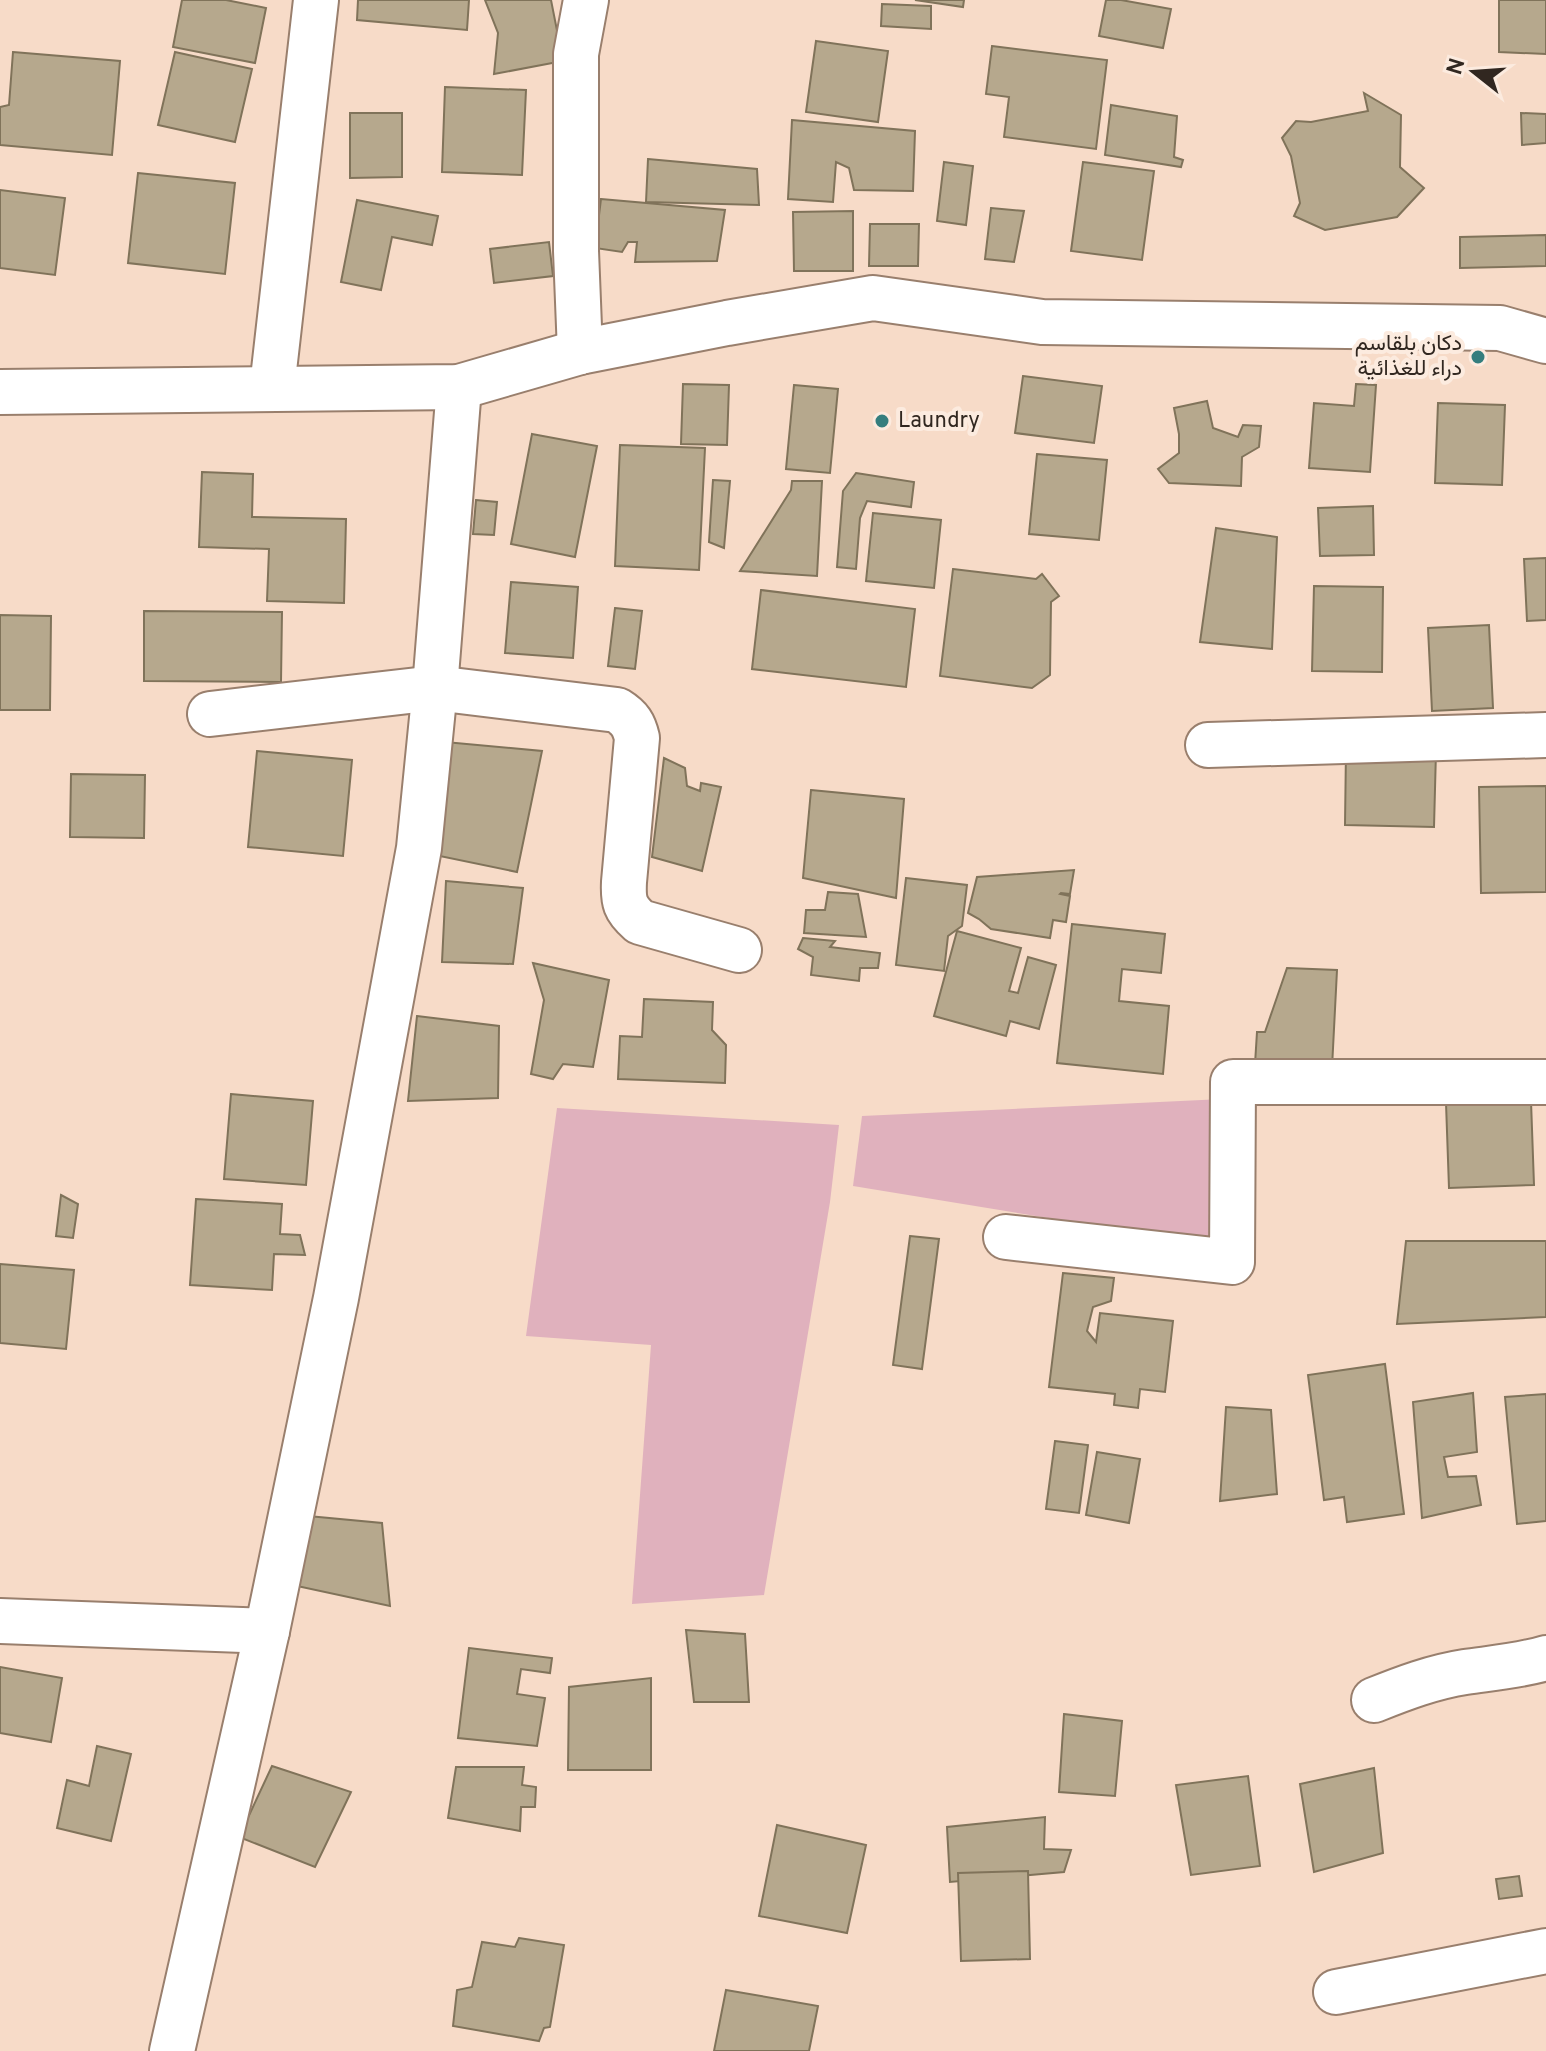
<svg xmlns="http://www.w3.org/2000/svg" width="1546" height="2051" viewBox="0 0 1546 2051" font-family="Overpass,Vazirmatn,sans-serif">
<rect width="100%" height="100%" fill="#f7dbc8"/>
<!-- green -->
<g fill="#e0b1bd">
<path d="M1223 1099 1219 1246 853 1186 862 1116Z"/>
<path d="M557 1108 839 1125 830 1202 764 1595 632 1604 651 1345 526 1336Z"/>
</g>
<!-- building -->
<g fill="#b6a88d" stroke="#80735a" stroke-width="2">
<path d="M182 0H226L266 8 255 63 173 47Z"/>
<path d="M358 0H469L467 30 357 20Z"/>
<path d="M485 0H551L563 61 494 74 498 33Z"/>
<path d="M915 0H964L963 7Z"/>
<path d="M1106 0H1121L1171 9 1163 48 1099 36Z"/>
<path d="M1499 0H1546V54L1499 52Z"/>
<path d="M882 4 931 6V29L881 26Z"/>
<path d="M816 41 888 51 878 122 806 112Z"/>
<path d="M992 46 1107 60 1096 149 1004 137 1009 97 986 94Z"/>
<path d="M13 52 120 61 112 155 0 145V107L9 105Z"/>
<path d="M175 52 252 69 235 142 158 125Z"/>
<path d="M445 87 526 90 522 175 442 172Z"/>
<path d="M1364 93 1401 115 1400 167 1424 188 1397 217 1325 230 1294 216 1300 203 1291 156 1282 138 1296 121 1311 122 1368 111Z"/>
<path d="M1111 105 1177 116 1174 157 1183 160 1181 167 1105 155Z"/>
<path d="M350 113H402V177L350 178Z"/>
<path d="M1521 113 1546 114V143L1522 145Z"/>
<path d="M792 120 915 131 913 191 854 190 849 168 836 162 833 202 788 199Z"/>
<path d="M648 159 757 169 759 205 646 202Z"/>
<path d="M944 162 973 166 966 225 937 221Z"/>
<path d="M1083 162 1154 171 1142 260 1071 251Z"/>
<path d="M138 173 235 183 225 274 128 263Z"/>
<path d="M0 190 65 198 55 275 0 268Z"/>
<path d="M601 199 725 210 717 261 635 262 637 242H628L622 252 595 248Z"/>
<path d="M357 200 438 216 432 245 392 237 381 290 341 282Z"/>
<path d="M991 208 1024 211 1014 262 985 259Z"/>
<path d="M853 211V271H794L793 212Z"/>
<path d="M870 224H919L918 266H869Z"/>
<path d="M1546 235V266L1460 268V237Z"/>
<path d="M549 242 553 276 494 283 490 249Z"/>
<path d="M1023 376 1102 386 1094 443 1015 433Z"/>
<path d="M683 384 729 385 727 445 681 444Z"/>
<path d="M1356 384 1376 385 1370 472 1309 468 1314 403 1354 406Z"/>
<path d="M794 385 838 389 830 473 786 469Z"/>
<path d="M1207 401 1213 428 1238 437 1243 425 1261 426 1259 447 1242 457 1241 486 1169 483 1158 469 1179 453V434L1174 408Z"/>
<path d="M1438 403 1505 405 1502 485 1435 483Z"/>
<path d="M532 434 597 446 575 557 511 544Z"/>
<path d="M620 445 705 448 699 570 615 566Z"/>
<path d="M1037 454 1107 460 1099 540 1029 534Z"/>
<path d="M202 472 253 474 252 517 346 519 344 603 267 601 269 549 199 547Z"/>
<path d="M856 473 914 482 911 507 867 501 860 518 856 569 837 567 843 491Z"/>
<path d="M713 480 730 481 724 548 709 542Z"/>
<path d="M792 481H822L817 576 740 571 791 490Z"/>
<path d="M476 500 497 502 494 535 473 534Z"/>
<path d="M1373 506 1374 555 1320 556 1318 508Z"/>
<path d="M873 513 941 520 934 588 866 581Z"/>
<path d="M1216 528 1277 537 1272 649 1200 642Z"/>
<path d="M1546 558V620L1527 621 1524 559Z"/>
<path d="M953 569 1036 579 1042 574 1059 596 1051 602 1050 675 1032 688 940 676Z"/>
<path d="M511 582 578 587 573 658 505 653Z"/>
<path d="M1314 586 1383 587 1382 672 1312 671Z"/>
<path d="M761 590 915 609 906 687 752 669Z"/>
<path d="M615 608 642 611 635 669 608 666Z"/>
<path d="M144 611 282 612 281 682 144 681Z"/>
<path d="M0 615 51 616 50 710H0Z"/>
<path d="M1489 625 1493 708 1432 711 1428 628Z"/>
<path d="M445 742 542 751 517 872 430 854Z"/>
<path d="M1346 749 1436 751 1434 827 1345 825Z"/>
<path d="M257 751 352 760 343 856 248 847Z"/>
<path d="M664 758 685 768 687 786 700 791 701 783 721 787 702 871 652 857Z"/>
<path d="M71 774 145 775 144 838 70 837Z"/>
<path d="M1546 786V892L1481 893 1479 787Z"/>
<path d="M811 790 904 799 896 898 803 878Z"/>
<path d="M1074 870 1070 894 1061 893 1060 894 1070 896 1066 922 1053 920 1050 938 991 929 979 919 968 913 977 877Z"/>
<path d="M906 878 967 885 962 926 948 936 944 971 896 965Z"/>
<path d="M446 881 523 888 513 964 442 962Z"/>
<path d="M828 892 858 894 866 937 804 933 806 910H825Z"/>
<path d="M1072 924 1165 934 1161 973 1122 969 1119 1001 1169 1006 1163 1074 1057 1063Z"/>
<path d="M957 931 1021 948 1009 991 1018 993 1028 957 1056 965 1039 1029 1010 1021 1006 1036 934 1016Z"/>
<path d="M803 938 835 941 830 947 880 953 878 968H860L859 981 811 975 813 957 798 949Z"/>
<path d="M533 963 609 980 593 1067 563 1064 553 1079 531 1074 544 1000Z"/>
<path d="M1287 968 1337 970 1332 1068 1255 1064 1257 1032H1265Z"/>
<path d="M644 999 713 1002 712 1030 726 1045 725 1083 618 1079 620 1036 642 1037Z"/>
<path d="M417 1016 499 1026 498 1098 408 1101Z"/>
<path d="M231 1094 313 1101 306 1185 224 1179Z"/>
<path d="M1531 1101 1534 1185 1449 1188 1446 1103Z"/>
<path d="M61 1195 78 1204 73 1238 56 1236Z"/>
<path d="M196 1199 282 1204 280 1234 300 1235 305 1255 274 1254 272 1290 190 1285Z"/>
<path d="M910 1236 939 1239 922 1369 893 1365Z"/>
<path d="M1406 1241H1546V1317L1397 1324Z"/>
<path d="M0 1264 74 1270 66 1349 0 1343Z"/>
<path d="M1063 1273 1114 1278 1111 1301 1093 1307 1087 1331 1096 1342 1100 1313 1173 1321 1165 1392 1140 1389 1138 1408 1114 1405 1115 1394 1049 1387Z"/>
<path d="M1385 1364 1404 1514 1347 1522 1344 1497 1324 1500 1308 1375Z"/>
<path d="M1473 1393 1477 1452 1444 1457 1448 1477 1476 1476 1481 1505 1422 1518 1413 1402Z"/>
<path d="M1546 1394V1521L1517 1524 1505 1397Z"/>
<path d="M1226 1407 1271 1410 1277 1494 1220 1501Z"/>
<path d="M1055 1441 1088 1445 1079 1513 1046 1509Z"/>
<path d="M1097 1452 1140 1459 1129 1523 1086 1515Z"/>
<path d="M308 1516 382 1523 390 1606 297 1586Z"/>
<path d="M686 1630 745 1634 749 1702H694Z"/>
<path d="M469 1648 552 1658 550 1673 521 1669 517 1694 545 1698 537 1746 458 1738Z"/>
<path d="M0 1667 62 1678 51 1742 0 1733Z"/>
<path d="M651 1678V1770H568L569 1687Z"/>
<path d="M1064 1714 1122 1721 1115 1796 1059 1792Z"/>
<path d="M97 1746 131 1754 111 1841 57 1828 67 1780 89 1786Z"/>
<path d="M272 1766 351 1792 315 1867 239 1837Z"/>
<path d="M456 1767H524L522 1785 536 1787 535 1807H521L520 1831 448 1818Z"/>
<path d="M1374 1768 1383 1853 1314 1872 1300 1784Z"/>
<path d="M1248 1776 1260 1866 1191 1875 1176 1785Z"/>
<path d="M1045 1817 1044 1849 1071 1850 1064 1872 950 1882 947 1827Z"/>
<path d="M777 1825 866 1845 847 1933 759 1916Z"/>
<path d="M1028 1871 1030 1959 961 1961 958 1873Z"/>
<path d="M1519 1876 1522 1896 1499 1899 1496 1879Z"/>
<path d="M519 1938 564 1945 550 2027 544 2028 539 2041 453 2026 457 1990 472 1987 482 1942 515 1947Z"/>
<path d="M726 1990 818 2006 809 2051H714Z"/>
</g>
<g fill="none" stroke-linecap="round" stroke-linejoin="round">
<defs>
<g id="minor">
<path d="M580 352 576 251V54L586 0"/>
<path d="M272 388 316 0"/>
<path d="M0 392 459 387 580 352 727 323 873 298 1042 322 1500 328 1546 341"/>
<path d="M210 714 435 688 617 710C630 718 634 725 637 738L624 882C623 902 625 909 640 922L739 950"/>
<path d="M1208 745 1546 735"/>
<path d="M1006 1237 1232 1262 1233 1082H1546"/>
<path d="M0 1621 267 1631"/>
<path d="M1374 1700C1404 1688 1433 1677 1465 1672 1493 1668 1519 1666 1546 1658"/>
<path d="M1336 1992 1546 1951"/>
<path d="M172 2051 267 1631 336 1298 419 848 435 688 459 387"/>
</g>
</defs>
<!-- minor casing -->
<use href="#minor" stroke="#997f6d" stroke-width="48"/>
<!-- minor -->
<use href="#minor" stroke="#fff" stroke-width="44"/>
</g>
<!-- markers -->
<g fill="#357e7e" stroke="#fcebdf" stroke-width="3">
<circle cx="1478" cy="357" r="8"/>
<circle cx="882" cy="421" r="8"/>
</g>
<g text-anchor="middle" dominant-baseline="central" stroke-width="8" stroke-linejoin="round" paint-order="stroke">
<!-- poi labels -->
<g font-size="22" fill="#312720" stroke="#fcebdf" text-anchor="end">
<text x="1462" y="344">دكان بلقاسم<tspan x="1462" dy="25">دراء للغذائية</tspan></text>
<text x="898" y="421" text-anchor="start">Laundry</text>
</g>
</g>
<!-- north arrow -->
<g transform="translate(1474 72) rotate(287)" stroke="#fcebdf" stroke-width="6" paint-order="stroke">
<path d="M0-6L14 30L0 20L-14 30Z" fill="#312720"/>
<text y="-12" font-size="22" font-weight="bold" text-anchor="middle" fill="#312720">N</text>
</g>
</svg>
